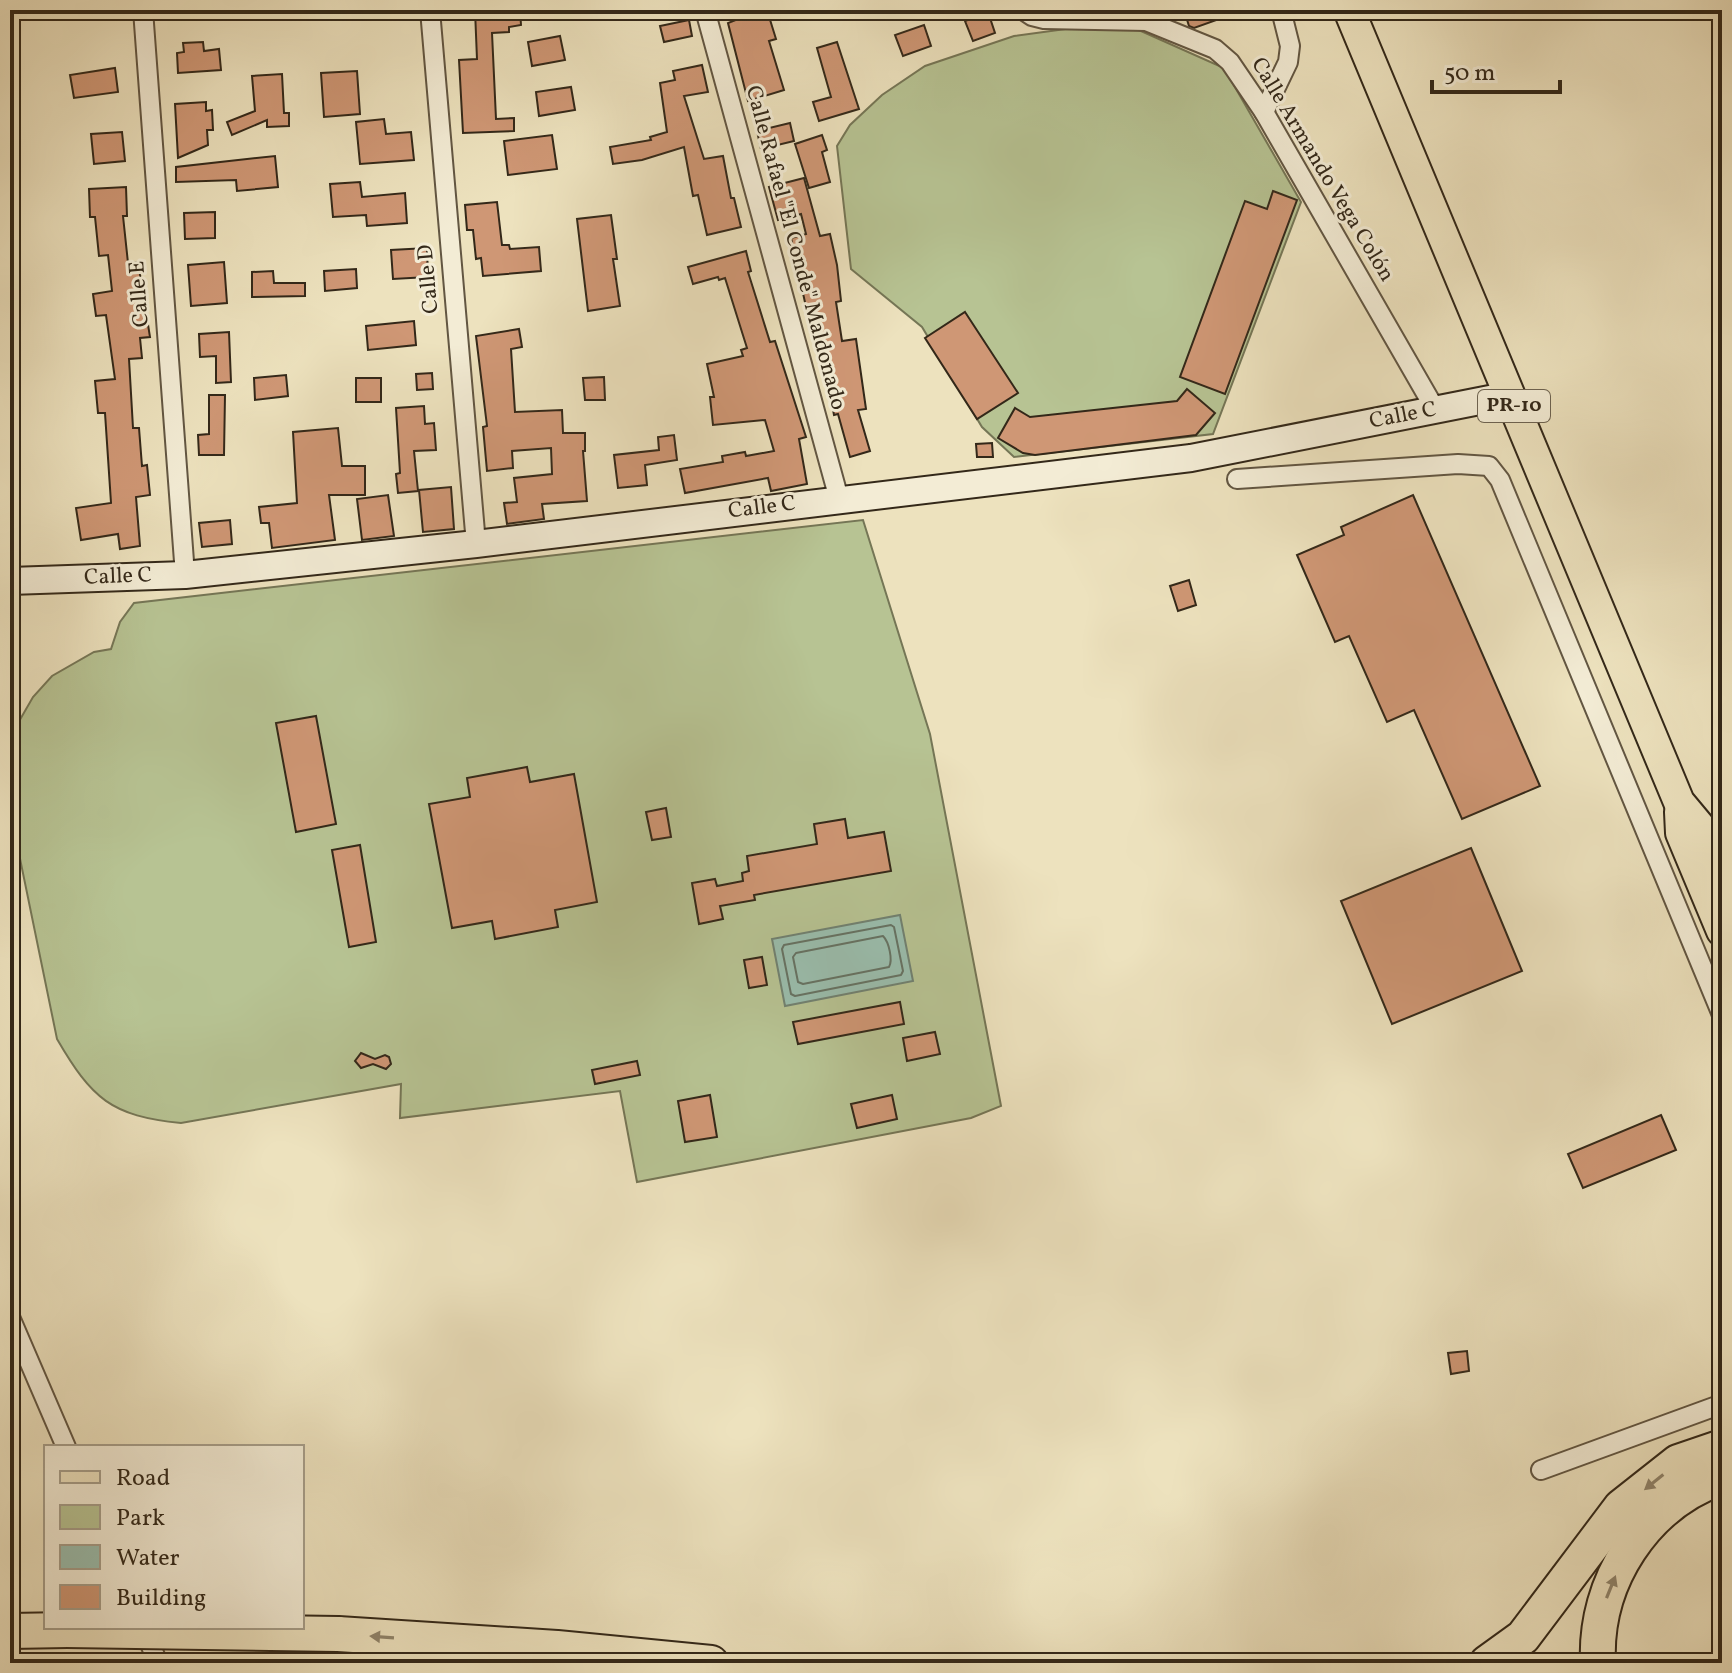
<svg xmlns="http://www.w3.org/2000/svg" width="1732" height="1673" viewBox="0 0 1732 1673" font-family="Vollkorn,serif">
<rect width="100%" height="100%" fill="#ede2be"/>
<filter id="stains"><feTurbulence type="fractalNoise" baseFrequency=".0025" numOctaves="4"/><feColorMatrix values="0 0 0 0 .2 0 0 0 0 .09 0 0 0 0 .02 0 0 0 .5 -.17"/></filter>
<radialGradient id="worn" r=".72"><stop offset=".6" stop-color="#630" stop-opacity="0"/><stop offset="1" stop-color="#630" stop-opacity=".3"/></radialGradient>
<!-- green -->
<g fill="#b7c393" stroke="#757656" stroke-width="2">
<path d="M1132 27 1224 68 1301 202 1213 434 1014 457 982 427 922 327 851 269 837 146 850 125 882 95 925 66 1014 36 1073 28Z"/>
<path d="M863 520 930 734 1001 1106 971 1118 637 1182 620 1091 400 1118 401 1084 181 1123C111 1116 92 1099 57 1039L10 810V737L33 697 52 676 94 652 111 649 120 622 134 603Z"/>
</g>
<!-- water -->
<path fill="#9abeae" stroke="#718272" stroke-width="2" d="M900 915 913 981 785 1006 772 939Z"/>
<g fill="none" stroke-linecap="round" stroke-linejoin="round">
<!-- shore -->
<g stroke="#667364" stroke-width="2">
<path d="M891 925 894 927 903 971 901 975 795 996 791 994 782 949 784 945Z"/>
<path d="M883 936C889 942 893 960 889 967L803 984 798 982 793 957 796 953Z"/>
</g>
</g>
<!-- building -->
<g fill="#cf9775" stroke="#332819" stroke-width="2">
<path d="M475 10H520L521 25 509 27V32L492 33 496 119 514 118V131L463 133 459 60 477 59Z"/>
<path d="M733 10H767L776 39 769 41 784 90 748 101 728 23 736 20Z"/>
<path d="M1184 10H1238L1239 12 1194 28 1189 26Z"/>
<path d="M988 12 995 33 973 41 965 21Z"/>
<path d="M689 20 692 36 664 42 660 26Z"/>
<path d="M924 25 931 46 903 56 895 35Z"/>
<path d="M560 36 565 60 532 66 528 42Z"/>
<path d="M203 42 204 51 219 49 221 70 178 73 177 53 184 52 183 43Z"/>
<path d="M837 42 859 109 819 121 813 102 831 97 817 48Z"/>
<path d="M702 65 708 92 684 96 704 159 723 156 731 198H734L741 227 707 235 698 195 693 196 684 147 642 160 613 164 610 147 651 140 650 137 667 132 660 83 675 80 673 71Z"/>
<path d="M115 68 118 92 74 98 70 75Z"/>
<path d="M357 71 360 114 324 117 321 73Z"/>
<path d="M282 74 284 113H289V126L267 127V120L232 135 227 122 255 111 252 76Z"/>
<path d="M571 87 575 110 539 116 536 92Z"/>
<path d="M206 102V111L212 110 213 130H207L208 145 178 158 175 104Z"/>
<path d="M384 119 386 134 411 132 414 160 360 164 356 122Z"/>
<path d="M790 123 794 141 761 149 757 131Z"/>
<path d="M122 132 125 161 94 164 91 134Z"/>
<path d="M552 135 557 169 508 175 504 141Z"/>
<path d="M822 135 827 150 822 152 830 182 809 188 795 144Z"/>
<path d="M275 156 278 187 237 191 236 180 176 182V167Z"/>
<path d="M804 178 820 236 830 234 837 265 841 301 836 302 842 341 856 339 866 409 858 410 870 451 850 457 838 414 834 415 814 306 806 307 791 238 806 234 801 214 778 220 769 187Z"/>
<path d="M360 182 362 197 405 193 407 223 367 226 366 215 333 217 330 184Z"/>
<path d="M126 187 127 216H123L128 263 138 262 150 337 140 338 142 358 129 359 133 428H139L142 466 147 465 150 495 136 497 140 546 120 549 118 534 81 540 76 508 111 503 105 413H98L95 381 115 379 106 315 96 316 93 294 112 291 108 255 99 256 95 217H90L89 189Z"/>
<path d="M1273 191 1297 200 1225 394 1180 377 1245 201 1267 209Z"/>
<path d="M497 202 502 245H509L510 249 539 247 541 271 483 276 481 258 476 259 473 230H467L465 205Z"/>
<path d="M215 212V238L185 239 184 213Z"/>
<path d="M611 215 617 259H613L620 306 588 311 577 219Z"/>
<path d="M427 248 428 277 393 279 391 250Z"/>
<path d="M746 251 751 271 748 272 770 342 775 341 806 437 799 439 807 484 771 491 768 478 685 493 680 469 723 462 722 456 745 452 746 456 774 451 765 420 713 425 710 397H714L707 364 743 356 741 350 747 348 725 278 719 280 718 277 693 284 688 267Z"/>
<path d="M224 262 227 303 191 306 188 265Z"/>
<path d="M356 269 357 288 325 291 324 271Z"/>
<path d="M273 271 274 283H305V296L252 297V272Z"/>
<path d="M965 312 1018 393 977 419 925 338Z"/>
<path d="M414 321 416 345 368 350 366 326Z"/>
<path d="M519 329 522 347 511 349 515 412 562 410 563 433H585V451H583L587 501 542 504 544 519 507 524 504 503 517 502 514 478 552 474 551 448 512 451 513 468 487 471 483 427 487 426 476 336Z"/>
<path d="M229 332 231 382 216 383V356L200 357 199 334Z"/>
<path d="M432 373 433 389 417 390 416 374Z"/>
<path d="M286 375 288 396 255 400 254 378Z"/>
<path d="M604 377 605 400H585L583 378Z"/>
<rect x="356" y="378" width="25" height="24"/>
<path d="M1187 389 1215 413 1196 435 1035 455 1023 453 998 438 1015 408 1030 417 1177 401Z"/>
<path d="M209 395H225L224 455H199L198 435 209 434Z"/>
<path d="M424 406 425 424 434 423 436 450 414 451 418 491 398 493 396 474 400 473 396 408Z"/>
<path d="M338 428 342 466H365V495H329L335 540 272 548 269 523H261L259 507 297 503 293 432Z"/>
<path d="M674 435 677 460 645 465 647 485 618 488 614 455 659 450 658 437Z"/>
<path d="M992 443 993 457H977L976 444Z"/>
<path d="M451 487 454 529 423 532 419 490Z"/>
<path d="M388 495 394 536 362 540 357 499Z"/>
<path d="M1413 495 1540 786 1462 819 1414 710 1387 722 1349 636 1335 642 1297 555 1344 535 1341 527Z"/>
<path d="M230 520 232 544 202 547 199 523Z"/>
<path d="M1189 580 1196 605 1178 611 1170 586Z"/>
<path d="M316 716 336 824 296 832 276 723Z"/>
<path d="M527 767 530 782 574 774 597 902 555 910 558 927 495 939 492 921 452 928 429 804 470 797 467 778Z"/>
<path d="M666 808 671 837 652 840 646 812Z"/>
<path d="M845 819 848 838 884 832 891 871 754 895 755 900 720 906 723 919 699 924 692 883 715 879 717 886 743 881 742 873 749 871 747 856 817 844 814 824Z"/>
<path d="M360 845 376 942 349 947 332 850Z"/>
<path d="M1471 848 1522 971 1392 1024 1341 901Z"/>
<path d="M762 957 767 985 749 988 744 960Z"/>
<path d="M900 1002 904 1024 798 1044 793 1022Z"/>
<path d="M935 1032 940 1054 907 1061 903 1038Z"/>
<path d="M361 1053 375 1059 385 1055 389 1057 391 1064 386 1069 373 1064 361 1068 355 1061Z"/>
<path d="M637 1061 640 1075 595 1084 592 1070Z"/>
<path d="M710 1095 717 1137 685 1142 678 1101Z"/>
<path d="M892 1095 897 1119 857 1128 851 1104Z"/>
<path d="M1661 1115 1676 1150 1583 1188 1568 1154Z"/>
<path d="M1467 1351 1469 1371 1451 1374 1448 1353Z"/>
</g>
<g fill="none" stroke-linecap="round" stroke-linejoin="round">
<defs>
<g id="street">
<path d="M143 10 185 575"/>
<path d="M430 10 476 544"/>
<path d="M705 10 839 499"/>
<path d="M1023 10 1032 16 1044 19 1146 21 1215 49 1230 62 1264 112 1435 409"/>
<path d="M1264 112 1288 62 1290 46 1281 10"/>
<path d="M1237 479 1458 464 1489 466 1500 480 1722 1015"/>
<path d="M10 1317 66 1447"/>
<path d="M1541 1470 1722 1404"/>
<path d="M143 1627 158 1663"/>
</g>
<path id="secondary" d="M10 581 185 575 476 544 1191 458 1510 395"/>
<g id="primary">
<path d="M1349 10 1679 802 1699 826 1722 873"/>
<path d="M1680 812 1681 833 1722 931"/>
</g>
<g id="highway">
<path d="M10 1631 67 1630"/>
<path d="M338 1634 557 1648 711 1663"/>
<path d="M1487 1663 1523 1637 1621 1507 1678 1462 1722 1447"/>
<path d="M1598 1663C1594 1582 1644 1504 1722 1477"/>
</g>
</defs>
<!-- street casing -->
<use href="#street" stroke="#625642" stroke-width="22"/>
<!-- secondary casing -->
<use href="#secondary" stroke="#332819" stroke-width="30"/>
<!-- primary casing -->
<use href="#primary" stroke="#332819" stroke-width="34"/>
<!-- highway casing -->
<use href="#highway" stroke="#332819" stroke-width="38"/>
<!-- street -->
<use href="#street" stroke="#f3ecd5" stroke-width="18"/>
<!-- secondary -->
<use href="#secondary" stroke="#f3ecd5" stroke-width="26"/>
<!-- primary -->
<use href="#primary" stroke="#ede2be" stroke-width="30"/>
<!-- highway -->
<use href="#highway" stroke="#ede2be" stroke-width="34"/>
<defs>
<path id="highway-bridge" d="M67 1630 338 1634"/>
</defs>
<!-- highway-bridge casing -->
<use href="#highway-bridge" stroke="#332819" stroke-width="38" stroke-linecap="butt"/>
<!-- highway-bridge -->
<use href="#highway-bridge" stroke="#ede2be" stroke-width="34"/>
</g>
<!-- one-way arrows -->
<defs><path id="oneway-solid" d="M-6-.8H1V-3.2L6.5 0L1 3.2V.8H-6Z" transform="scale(2)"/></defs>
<g fill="#90856c">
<use href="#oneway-solid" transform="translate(1654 1482) rotate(141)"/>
<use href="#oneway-solid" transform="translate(1611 1587) rotate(-68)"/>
<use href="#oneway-solid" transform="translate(382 1637) rotate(-176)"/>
</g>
<g text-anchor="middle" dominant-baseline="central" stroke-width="6" stroke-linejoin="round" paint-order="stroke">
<!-- shield labels -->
<rect fill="#f3ecd5" stroke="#6d6351" stroke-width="2" x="1478" y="390" width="72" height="32" rx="6"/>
<g font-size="20" font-weight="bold" fill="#332819">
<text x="1514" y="406">PR-10</text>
</g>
<!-- street labels -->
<g font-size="22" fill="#332819" stroke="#f3ecd5">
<text transform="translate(1322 170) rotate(59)">Calle Armando Vega Colón</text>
<text transform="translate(795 248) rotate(75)">Calle Rafael "El Conde" Maldonado</text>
<text transform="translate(429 279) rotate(-95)">Calle D</text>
<text transform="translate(140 294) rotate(-94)">Calle E</text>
<text transform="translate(1403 416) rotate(-11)">Calle C</text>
<text transform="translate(762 508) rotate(-7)">Calle C</text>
<text transform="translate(118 577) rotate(-2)">Calle C</text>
</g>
</g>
<!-- margin -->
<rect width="1732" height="1673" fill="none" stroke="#ede2be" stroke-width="40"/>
<rect x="12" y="12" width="1708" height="1649" fill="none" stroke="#332819" stroke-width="4"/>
<rect x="20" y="20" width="1692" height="1633" fill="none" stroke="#332819" stroke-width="2"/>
<!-- legend -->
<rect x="44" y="1445" width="260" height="184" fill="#f3ecd5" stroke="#a69e8a" stroke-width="2"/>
<rect x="60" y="1471" width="40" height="12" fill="#ede2be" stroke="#a69e8a" stroke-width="2"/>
<text x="116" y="1485" font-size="24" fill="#332819">Road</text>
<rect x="60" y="1505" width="40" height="24" fill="#b7c393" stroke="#a69e8a" stroke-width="2"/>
<text x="116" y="1525" font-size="24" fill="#332819">Park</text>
<rect x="60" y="1545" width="40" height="24" fill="#9abeae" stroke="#a69e8a" stroke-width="2"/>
<text x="116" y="1565" font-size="24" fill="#332819">Water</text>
<rect x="60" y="1585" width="40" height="24" fill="#cf9775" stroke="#a69e8a" stroke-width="2"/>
<text x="116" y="1605" font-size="24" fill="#332819">Building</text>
<!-- scale -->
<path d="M1432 80v12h128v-12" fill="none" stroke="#332819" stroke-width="4"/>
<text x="1444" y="80" font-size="24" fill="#332819" stroke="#f3ecd5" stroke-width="6" paint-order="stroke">50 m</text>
<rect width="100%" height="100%" filter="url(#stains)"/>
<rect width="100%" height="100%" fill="url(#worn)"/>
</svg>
